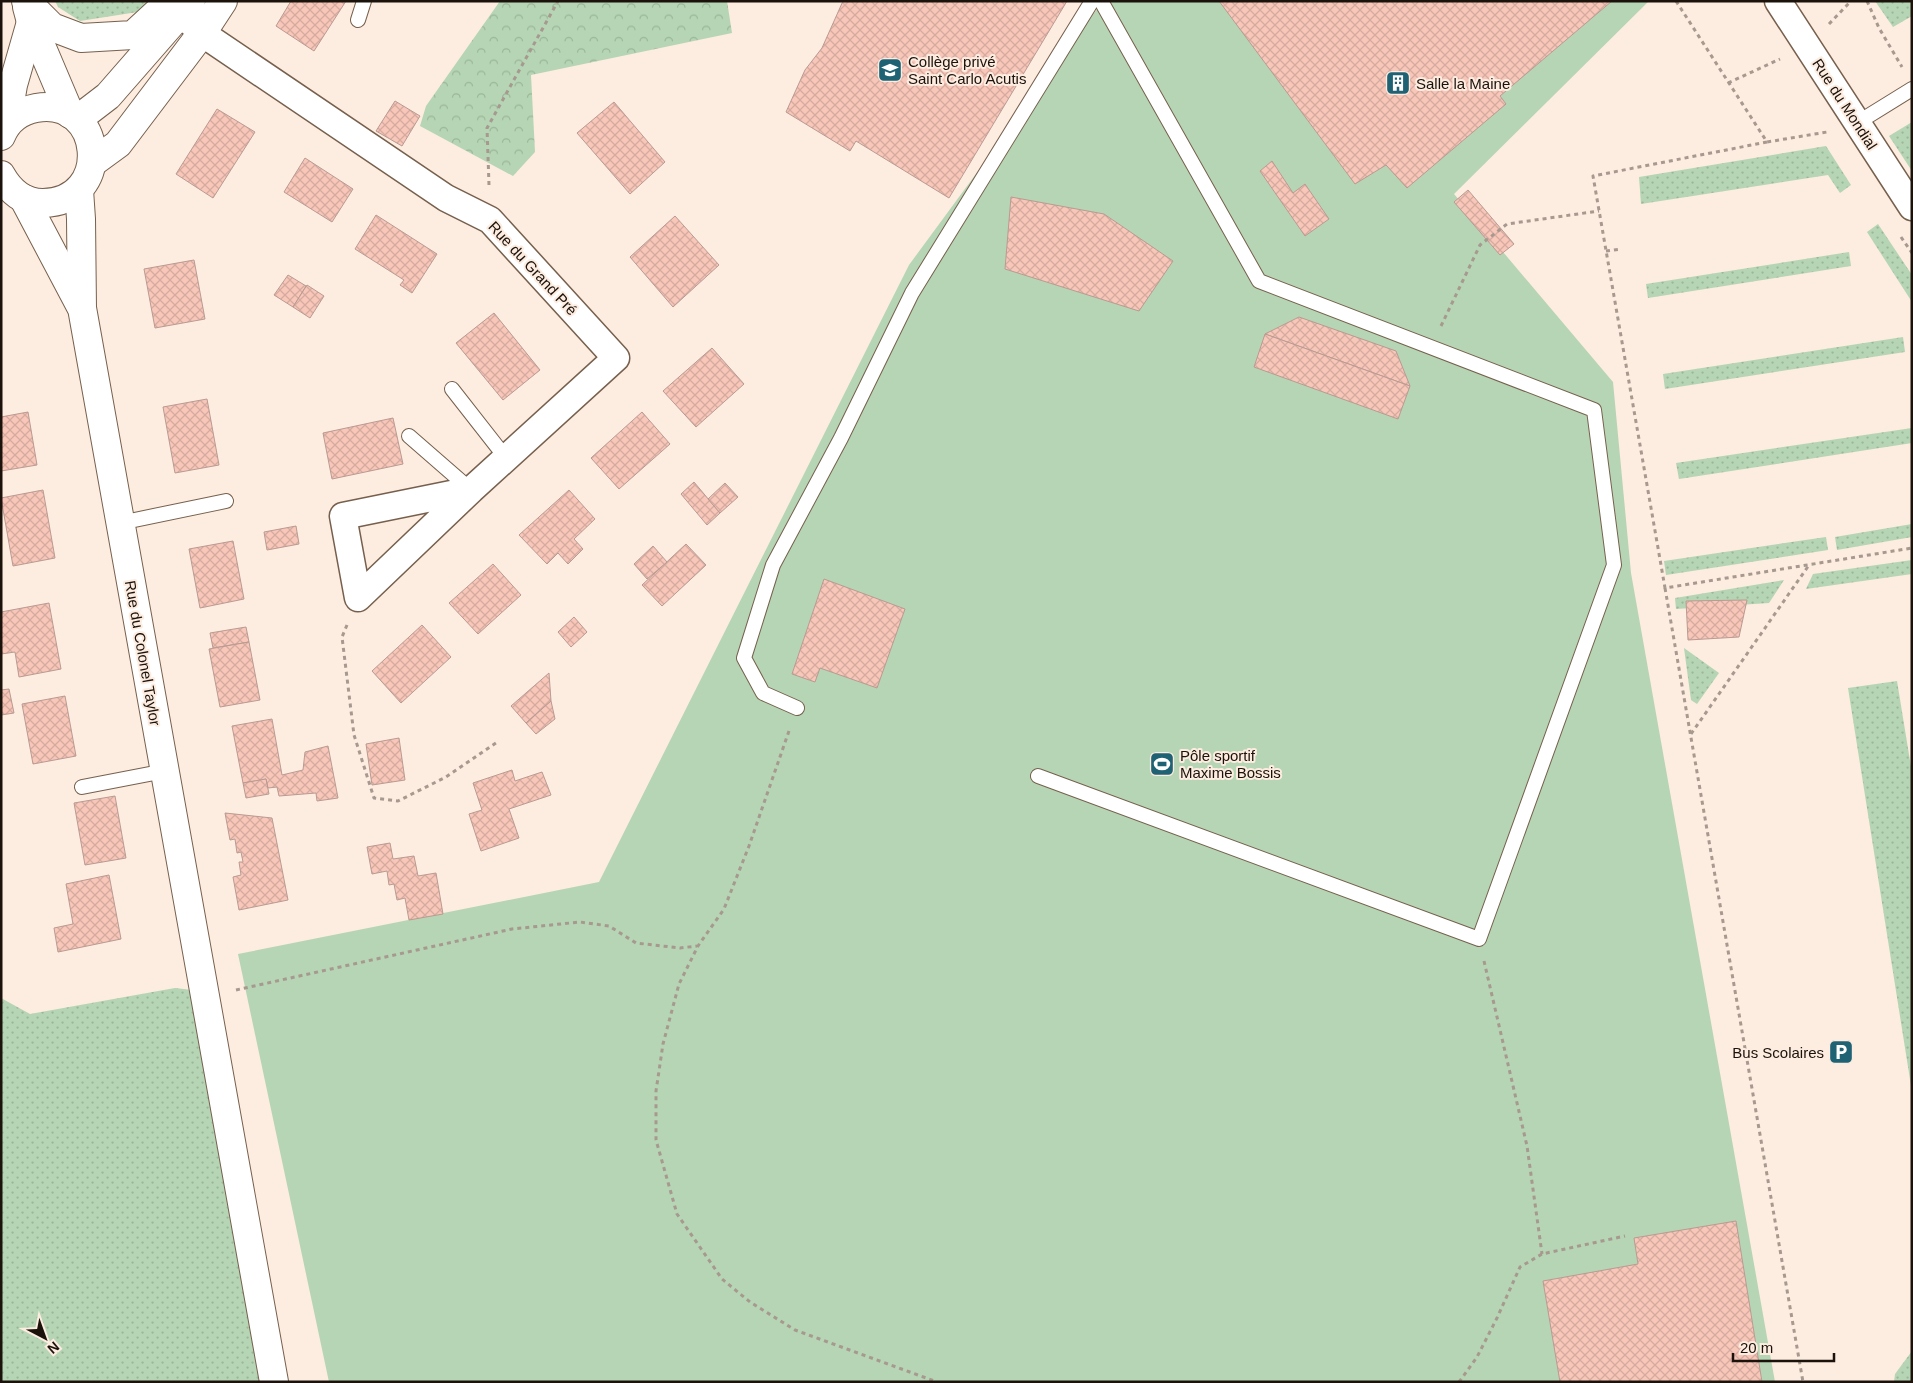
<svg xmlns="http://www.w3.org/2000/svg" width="1913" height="1383" viewBox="0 0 1913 1383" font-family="Arial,sans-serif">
<defs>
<pattern id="grass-dots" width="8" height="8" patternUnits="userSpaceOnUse" patternTransform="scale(1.25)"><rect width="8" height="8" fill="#b5d5b4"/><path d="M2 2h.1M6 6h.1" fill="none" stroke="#9bb699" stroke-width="1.8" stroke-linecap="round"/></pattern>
<pattern id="park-crowns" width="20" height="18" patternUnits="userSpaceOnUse" patternTransform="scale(1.25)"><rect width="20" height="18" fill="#b5d5b4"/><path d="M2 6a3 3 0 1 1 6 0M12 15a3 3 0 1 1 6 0" fill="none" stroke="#9bb699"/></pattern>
<pattern id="building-cross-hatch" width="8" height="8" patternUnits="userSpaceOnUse" patternTransform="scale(1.25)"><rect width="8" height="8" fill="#f9c7ba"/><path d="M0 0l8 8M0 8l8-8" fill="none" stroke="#d5aa9f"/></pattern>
</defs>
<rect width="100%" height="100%" fill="#fdece0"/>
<!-- grass -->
<g fill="url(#grass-dots)">
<path d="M55 1H154L144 11 80 21 58 7Z"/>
<path d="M1875 1H1912V16L1893 27Z"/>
<path d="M1912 122V171L1889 136Z"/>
<path d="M1826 146 1851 185 1840 193 1828 175 1641 204 1639 177Z"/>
<path d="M1878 224 1912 275V302L1867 232Z"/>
<path d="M1849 252 1851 266 1648 298 1646 284Z"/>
<path d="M1903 337 1905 352 1665 389 1663 374Z"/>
<path d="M1912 428V443L1679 479 1676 463Z"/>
<path d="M1912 524V537L1837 550 1835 537Z"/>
<path d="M1826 537 1828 550 1666 575 1664 561Z"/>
<path d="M1912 560V574L1806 589 1813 574Z"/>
<path d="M1784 580 1769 603 1676 609 1675 598Z"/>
<path d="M1684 648 1719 673 1697 704 1691 700Z"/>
<path d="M1897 681 1912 773V1092L1848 688Z"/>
<path d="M175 988 192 990 261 1382H1V998L30 1014Z"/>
<path d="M1912 1351V1382H1894L1895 1374Z"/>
</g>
<!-- park -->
<path fill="url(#park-crowns)" d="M500 1H727L732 33 531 75 535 152 513 176 420 126 426 106Z"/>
<!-- garden -->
<path fill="#b5d5b4" d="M1103 1H1649L1454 194 1613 382 1631 573 1775 1382H329L238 954 599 882 909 265Z"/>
<!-- building -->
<g fill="url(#building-cross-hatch)" stroke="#ba9a91">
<path d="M291 1H346L314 51 276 26Z"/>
<path d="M843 1H1067L949 198 856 141 850 151 786 112 805 70 822 48Z"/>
<path d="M1219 1H1612L1500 96 1506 104 1407 188 1386 165 1355 184Z"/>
<path d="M395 101 420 116 402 146 376 131Z"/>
<path d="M614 102 665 162 630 194 577 133Z"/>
<path d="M217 109 255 132 213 198 176 174Z"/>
<path d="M305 158 353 189 332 222 284 192Z"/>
<path d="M1272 161 1293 193 1305 184 1329 219 1305 236 1260 171Z"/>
<path d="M1468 190 1514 244 1500 255 1454 202Z"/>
<path d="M1011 197 1104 214 1173 261 1139 311 1005 269Z"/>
<path d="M376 215 437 254 412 293 400 285 404 280 355 249Z"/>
<path d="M675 216 719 265 673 307 630 257Z"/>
<path d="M194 260 205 319 155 328 144 269Z"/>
<path d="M288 275 306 286 293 307 274 295Z"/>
<path d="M307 285 324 296 310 318 293 307Z"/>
<path d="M494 313 540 370 503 400 456 343Z"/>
<path d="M1299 317 1396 351 1410 386 1265 334Z"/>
<path d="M1265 334 1410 386 1398 419 1254 367Z"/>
<path d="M712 348 744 384 696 427 663 391Z"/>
<path d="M207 399 219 465 175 473 163 407Z"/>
<path d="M28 412 37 465 1 471V417Z"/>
<path d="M642 412 670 444 619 489 591 458Z"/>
<path d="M393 418 403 464 332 479 323 433Z"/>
<path d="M694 482 720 513 707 525 681 494Z"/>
<path d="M725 483 738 497 720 513 708 499Z"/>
<path d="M43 490 55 558 13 566 1 498Z"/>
<path d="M569 490 595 519 574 539 583 549 568 564 558 553 547 564 519 535Z"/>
<path d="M296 526 299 544 267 550 264 532Z"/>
<path d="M233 541 244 599 200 608 189 549Z"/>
<path d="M686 544 706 565 662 606 642 585Z"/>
<path d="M653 546 667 562 647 579 634 564Z"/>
<path d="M493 564 521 595 478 634 449 603Z"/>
<path d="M824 579 905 609 877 688 820 668 815 682 792 674Z"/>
<path d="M1747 600 1739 637 1688 640 1686 601Z"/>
<path d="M49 603 61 669 19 677 15 652 1 654V612Z"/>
<path d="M574 617 587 632 571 647 558 632Z"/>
<path d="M422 625 451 657 401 703 372 671Z"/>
<path d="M246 627 249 642 213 648 210 633Z"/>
<path d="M249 642 260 700 220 707 209 649Z"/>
<path d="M549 673 551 701 526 723 511 706Z"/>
<path d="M9 689 14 713 1 715V690Z"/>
<path d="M65 696 76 756 33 764 22 704Z"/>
<path d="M551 701 555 719 536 734 526 723Z"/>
<path d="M272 719 282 775 303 770 305 752 328 746 338 798 317 801 316 793 279 796 277 787 268 788 266 779 243 783 232 726Z"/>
<path d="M399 738 405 780 372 785 366 744Z"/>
<path d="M512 770 515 781 542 772 551 795 509 809 519 838 481 851 469 814 482 810 473 783Z"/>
<path d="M266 779 269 794 246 798 243 783Z"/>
<path d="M115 796 126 858 85 865 74 803Z"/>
<path d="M225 813 272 818 288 900 239 910 233 877 241 875 239 862H243L241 852 237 853 235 839 230 840Z"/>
<path d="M390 843 393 859 414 856 418 876 436 873 443 914 409 920 405 898 397 900 394 884 389 885 387 871 372 874 367 847Z"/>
<path d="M109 875 121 939 58 952 54 928 73 924 66 884Z"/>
<path d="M1736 1221 1762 1382H1560L1543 1281 1638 1264 1634 1238Z"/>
</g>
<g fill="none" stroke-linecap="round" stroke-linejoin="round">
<defs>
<g id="lane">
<path d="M358 20 364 1"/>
<path d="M1857 123 1912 89"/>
<path d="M452 389 506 458"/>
<path d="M409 436 471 490"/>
<path d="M120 523 226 501"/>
<path d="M797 708 763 693 744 658 773 565 841 438 912 293 1092 1"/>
<path d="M1038 776 1479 939 1614 565 1594 410 1259 281 1101 1"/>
<path d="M82 787 165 771"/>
</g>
<g id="street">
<path d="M1778 1 1912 207"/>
<path d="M180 14 212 40 446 198 490 220 616 358 471 490 358 598 343 516 471 490"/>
</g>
<g id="secondary">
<path d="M26 1 52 27 81 38 133 35 170 1"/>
<path d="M27 7 31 22 70 114"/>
<path d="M78 119 108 96 191 1"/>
<path d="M6 126 13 85 31 22"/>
<path d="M1 136C7 121 20 111 36 108 104 96 114 202 43 203 24 203 10 191 1 175"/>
<path d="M92 163 118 144 202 33 223 1"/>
<path d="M79 190 81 219 82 308 274 1382"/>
<path d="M24 199 80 305"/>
</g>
</defs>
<!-- lane casing -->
<use href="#lane" stroke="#76604d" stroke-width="16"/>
<!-- street casing -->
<use href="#street" stroke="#76604d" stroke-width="29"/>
<!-- secondary casing -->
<use href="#secondary" stroke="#76604d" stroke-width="30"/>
<!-- path -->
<g stroke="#a7998f" stroke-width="3" stroke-dasharray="4 4" stroke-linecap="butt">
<path d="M1676 1 1767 142 1827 132"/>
<path d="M1867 1 1879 28 1902 67"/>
<path d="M1829 24 1851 1"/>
<path d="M1728 83 1780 59"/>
<path d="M1767 142 1593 176 1665 588 1912 548"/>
<path d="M489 185 487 128 558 1"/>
<path d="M1901 237 1912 253"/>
<path d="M1606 251 1621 249"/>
<path d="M1441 326 1480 245 1507 224 1599 211"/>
<path d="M1665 588 1803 1382"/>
<path d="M347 625 342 637 354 735 374 798 398 801 446 777 496 743"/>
<path d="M789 731 749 846 724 909 698 946 679 984 663 1044 656 1091V1140L677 1214 722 1279 750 1302 795 1330 937 1382"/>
<path d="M1691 734 1809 565"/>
<path d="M1484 961 1527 1146 1542 1254"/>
<path d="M236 990 512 929 580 922 609 926 636 943 680 948 697 946"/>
<path d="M1459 1382 1477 1357 1497 1318 1520 1267 1542 1254 1625 1236"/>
</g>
<!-- lane -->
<use href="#lane" stroke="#fff" stroke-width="14"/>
<!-- street -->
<use href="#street" stroke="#fff" stroke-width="26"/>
<!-- secondary -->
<use href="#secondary" stroke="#fff" stroke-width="28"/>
</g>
<!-- icons -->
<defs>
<symbol id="school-square" viewBox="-11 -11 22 22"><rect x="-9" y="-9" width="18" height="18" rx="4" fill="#1e6274" stroke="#fdece0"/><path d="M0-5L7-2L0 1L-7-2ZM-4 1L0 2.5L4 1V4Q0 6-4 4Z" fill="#fff"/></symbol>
<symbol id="building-square" viewBox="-11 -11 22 22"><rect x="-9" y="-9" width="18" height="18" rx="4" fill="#1e6274" stroke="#fdece0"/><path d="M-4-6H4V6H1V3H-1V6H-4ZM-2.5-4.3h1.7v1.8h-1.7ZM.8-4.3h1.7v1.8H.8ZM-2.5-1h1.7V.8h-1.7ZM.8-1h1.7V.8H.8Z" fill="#fff"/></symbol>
<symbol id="stadium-square" viewBox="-11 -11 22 22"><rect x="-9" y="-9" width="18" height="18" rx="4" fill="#1e6274" stroke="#fdece0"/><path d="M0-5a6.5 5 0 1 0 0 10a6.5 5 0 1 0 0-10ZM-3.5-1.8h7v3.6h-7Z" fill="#fff"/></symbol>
<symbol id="parking-square" viewBox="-11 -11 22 22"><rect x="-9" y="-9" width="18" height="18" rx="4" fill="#1e6274" stroke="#fdece0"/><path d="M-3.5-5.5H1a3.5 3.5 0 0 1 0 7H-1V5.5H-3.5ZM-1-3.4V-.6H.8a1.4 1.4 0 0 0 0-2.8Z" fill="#fff"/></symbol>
</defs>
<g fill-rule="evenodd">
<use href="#school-square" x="876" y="56" width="28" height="28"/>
<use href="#building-square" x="1384" y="69" width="28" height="28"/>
<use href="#stadium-square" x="1148" y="750" width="28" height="28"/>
<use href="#parking-square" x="1827" y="1038" width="28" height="28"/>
</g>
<g text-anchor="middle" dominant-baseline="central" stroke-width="4" stroke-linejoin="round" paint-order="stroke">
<!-- poi labels -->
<g font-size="15" fill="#1b120b" stroke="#fdece0" text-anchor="start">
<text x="908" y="61">Collège privé<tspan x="908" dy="17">Saint Carlo Acutis</tspan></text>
<text x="1416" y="83">Salle la Maine</text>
<text x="1180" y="755">Pôle sportif<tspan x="1180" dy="17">Maxime Bossis</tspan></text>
<text x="1824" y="1052" text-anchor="end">Bus Scolaires</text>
</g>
<!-- street labels -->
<g font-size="15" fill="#1b120b" stroke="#fdece0">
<text transform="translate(1845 104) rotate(57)">Rue du Mondial</text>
<text transform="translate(533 268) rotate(47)">Rue du Grand Pré</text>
<text transform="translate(143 653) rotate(80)">Rue du Colonel Taylor</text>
</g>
</g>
<!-- border -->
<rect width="1913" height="1383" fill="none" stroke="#1b120b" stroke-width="5"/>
<!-- north arrow -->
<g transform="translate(45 1338) rotate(139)" stroke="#fdece0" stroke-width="4" paint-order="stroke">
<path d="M0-4L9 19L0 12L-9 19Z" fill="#1b120b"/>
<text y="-8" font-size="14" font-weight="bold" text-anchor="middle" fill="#1b120b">N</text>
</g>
<!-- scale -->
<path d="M1733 1353v8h101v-8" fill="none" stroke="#1b120b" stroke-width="2.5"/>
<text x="1740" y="1353" font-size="15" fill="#1b120b" stroke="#fdece0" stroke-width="4" paint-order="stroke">20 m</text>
</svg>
